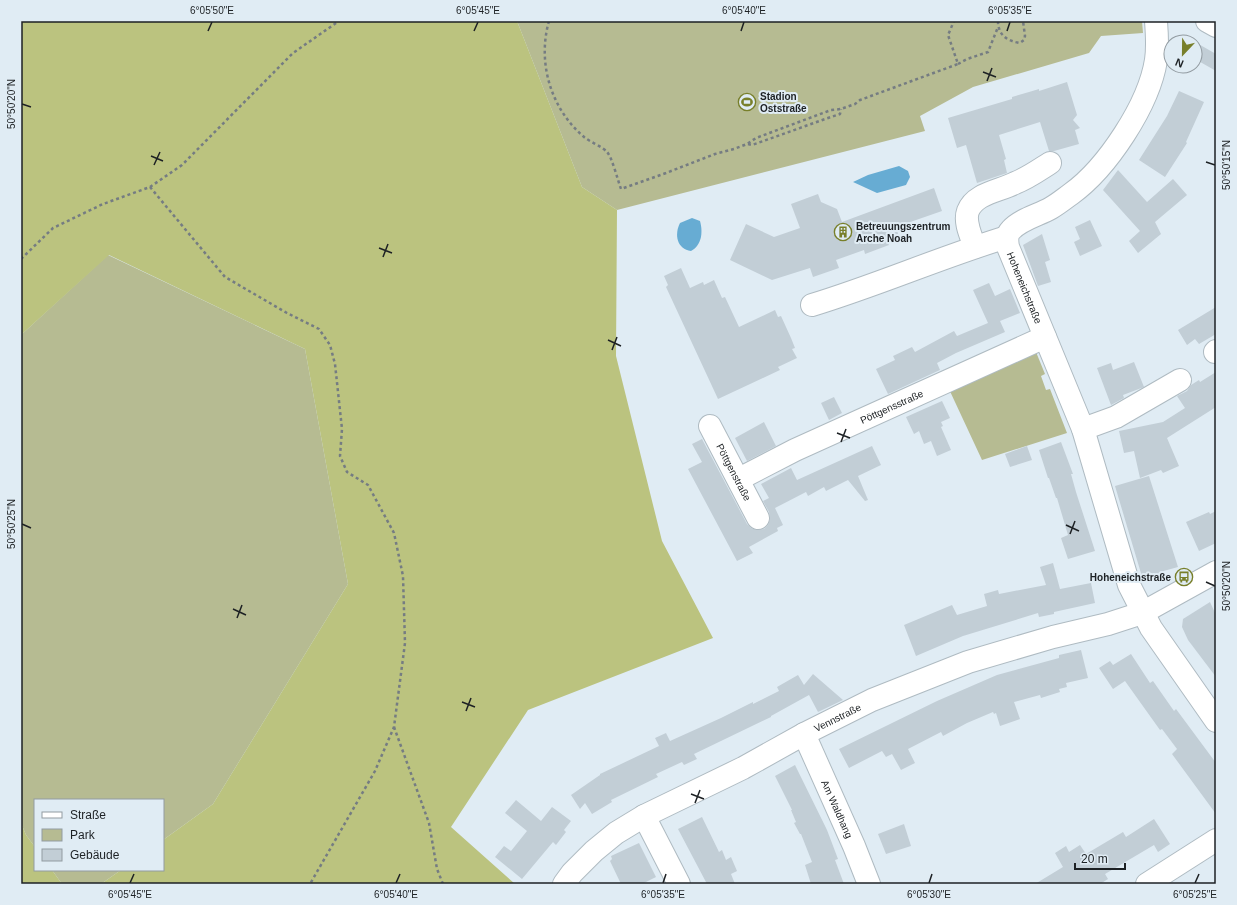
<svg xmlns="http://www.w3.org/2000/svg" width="1237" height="905" viewBox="0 0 1237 905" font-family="Helvetica,sans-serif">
<rect width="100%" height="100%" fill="#e0ecf4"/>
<!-- green -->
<g fill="#b6bb92">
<path d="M517 21H1142L1143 33 1101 36 1089 53 973 87 920 116 925 131 617 210 582 187Z"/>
<path d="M108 255 305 349 348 584 213 804 163 840V800H35V847L26 835 21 823V335Z"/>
<path d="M1036 352 1045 374 1041 376 1046 390 1050 389 1067 433 982 460 948 387Z"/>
<path d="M52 870H121L101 884H62Z"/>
</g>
<!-- forest -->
<g fill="#bbc37f">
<path d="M21 21H517L582 187 617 210 616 356 662 541 713 638 528 710 451 827 515 884H101L121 870H163V840L213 804 348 584 305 349 109 255 21 335Z"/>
<path d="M21 823 26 835 35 847V870H52L62 884H21Z"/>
</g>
<!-- water -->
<g fill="#67acd3">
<path d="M899 166 908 171 910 177 906 185 877 193 853 182 868 175Z"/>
<path d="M692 218 700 221C703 232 702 245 691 251 677 249 674 235 680 223Z"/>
</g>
<!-- building -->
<g fill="#c2ced6">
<path d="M1195 42 1216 54V71L1195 59Z"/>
<path d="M1067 82 1077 115 1073 120 1080 128 1075 130 1079 144 1054 151H1049L1040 122 999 135 1006 159 1004 160 1007 173 977 183 966 145 957 148 948 118 1012 99V97L1029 92 1039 89V91Z"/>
<path d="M1179 91 1204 102 1186 142 1187 143 1165 177 1139 160 1167 116Z"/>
<path d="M1118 170 1147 202 1173 179 1187 195 1155 222 1161 234 1138 253 1129 241 1140 231 1103 190Z"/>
<path d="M934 188 942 211 896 227 899 237 887 241 889 245 865 254 864 250 836 260 839 268 813 277 810 268 772 280 730 260 746 224 774 237 800 228 791 204 818 194 821 202 837 209 842 222Z"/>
<path d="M1090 220 1102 246 1080 256 1074 242 1080 239 1075 227Z"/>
<path d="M1042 234 1050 260 1045 262 1051 282 1038 286 1023 245Z"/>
<path d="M681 268 690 288 703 282 704 285 714 280 722 298 725 297 739 327 775 310 778 317 781 316 791 338 795 348 792 349 797 358 778 367 780 370 718 399 666 287 668 285 664 276Z"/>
<path d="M989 283 995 296 1010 289 1020 313 1000 321 1005 332 956 353 937 363 940 370 888 394 876 369 895 360 893 356 912 347 915 352 954 331 957 336 988 323 973 290Z"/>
<path d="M1216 307V334L1199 344 1195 339 1187 345 1178 330Z"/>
<path d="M1134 362 1144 387 1123 395 1124 398 1111 405 1097 368 1111 363 1113 370Z"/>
<path d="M1216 372V407L1167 438 1179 466 1163 473 1161 470 1140 478 1134 451 1124 453 1119 431 1163 422 1185 408 1177 396 1187 391 1191 385 1199 380 1200 382Z"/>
<path d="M834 397 842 413 829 420 821 403Z"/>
<path d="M942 401 950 418 941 422 943 426 941 427 951 450 937 456 931 441 924 444 919 431 914 434 906 417Z"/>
<path d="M764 422 776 446 747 461 735 438Z"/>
<path d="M702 439 747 524 751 528 757 530 764 529 768 525 770 519 769 512 763 501 769 498 761 484 791 468 797 480 872 446 881 465 858 476 868 500 865 501 848 480 826 491 824 487 808 496 806 492 775 508 783 525 777 528 778 531 749 547 753 553 737 561 688 469 702 462 692 444Z"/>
<path d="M1061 442 1073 474H1071L1076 492 1095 551 1068 559 1061 538 1068 535 1057 498H1056L1049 478H1048L1039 450Z"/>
<path d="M1027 446 1032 460 1010 467 1005 454Z"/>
<path d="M1149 476 1178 567 1160 572 1161 575 1143 580 1115 486Z"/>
<path d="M1216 511V543L1199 551 1186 522 1209 512 1210 514Z"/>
<path d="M1053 563 1060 589 1091 583 1095 603 1054 612V614L1039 617 1038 613 963 636 916 656 904 625 952 605 957 615 987 606 984 594 998 590 999 594 1046 585 1040 567Z"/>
<path d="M1210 602 1216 615V677L1188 640 1182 627 1183 619Z"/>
<path d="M1081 650 1088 678 1066 683 1067 687 1059 689 1060 692 1041 698 1040 695 1014 702 1020 719 1000 726 996 713 994 714 993 712 967 723 943 736 941 732 908 749 915 763 901 770 892 754 886 757 882 751 849 768 839 749 937 701 997 675 1059 658V655Z"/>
<path d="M1131 654 1150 683 1153 681 1174 711 1176 709 1216 763V814L1172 754 1177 749 1162 729 1160 730 1125 681 1113 689 1099 668 1110 661 1113 665Z"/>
<path d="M813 674 843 700 818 712 809 695 771 716V717L694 754 697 759 684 765 682 762 656 774 658 777 611 800 612 802 592 814 585 803 580 809 571 795 600 775V774L659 746 655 738 666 733 670 741 721 718 753 702V704L779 691 777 687 798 675 804 685Z"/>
<path d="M795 765 827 830 838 859 835 860 844 884H811L805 865 812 862 801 834H800L794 823 796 822 791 810H792L775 776Z"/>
<path d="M516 800 541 821 552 807 571 821 564 830 566 832 556 845 553 842 522 879 495 857 504 846 511 851 527 831 505 813Z"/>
<path d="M702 817 719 852 722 850 726 860 731 857 737 871 731 874 735 884H707L678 829Z"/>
<path d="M1154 819 1170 844 1158 852 1154 845 1105 874 1108 879 1100 884H1035L1063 867 1055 853 1066 846 1069 852 1080 845 1086 854 1123 832 1126 837Z"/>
<path d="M904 824 911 846 886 854 878 834Z"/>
<path d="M639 843 656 877 642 884H621L610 861 612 859 611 856Z"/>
</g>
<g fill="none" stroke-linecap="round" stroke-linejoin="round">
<defs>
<g id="minor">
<path id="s1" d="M1156 21C1157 34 1158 47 1156 60 1149 105 1107 168 1071 194 1064 199 1058 204 1051 208 1039 215 1021 219 1011 230 1006 235 1007 241 1008 247L1083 429 1129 585 1151 628 1216 721"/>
<path d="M1207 21 1216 26"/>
<path d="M975 247C971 236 964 222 968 211 975 193 1000 191 1015 183 1028 178 1039 170 1050 163"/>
<path d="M812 305C878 285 941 257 1007 237"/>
<path d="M1215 352 1216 351"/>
<path id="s2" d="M710 426 758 518"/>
<path d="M1083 429 1116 417 1180 380"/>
<path id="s3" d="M739 479 795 450 1045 337"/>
<path id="s4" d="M804 734 854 846 869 884"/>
<path d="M644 816 679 884"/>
<path id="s5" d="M564 884 572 873 594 851 616 833 644 816 743 768 804 734 872 700 968 662 1053 637 1108 624 1142 613 1216 572"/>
<path d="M1147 884 1216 840"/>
</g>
</defs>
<!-- minor casing -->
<use href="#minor" stroke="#afbbc2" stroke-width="24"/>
<!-- path -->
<g stroke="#757c82" stroke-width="2.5" stroke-dasharray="3 3" stroke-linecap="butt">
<path d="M549 21C537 63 551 109 584 137 590 142 603 147 607 152 612 157 618 181 621 189L666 173 715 154 734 149 747 144 756 138 831 110 841 109 855 104 860 100 958 64 948 35 954 21"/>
<path d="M998 21C998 35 1007 41 1020 43L1024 40 1025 36 1023 21"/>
<path d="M958 64 967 59 988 52 998 27"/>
<path d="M748 144 752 145 828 118 840 114 841 109"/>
<path d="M150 187 225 277 287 313 319 329 330 345 335 364 342 429 340 456 347 472 368 485 394 533 403 576 405 643 394 727 375 771 310 884"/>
<path d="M21 259 53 228 103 204 150 187 182 165 293 53 339 21"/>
<path d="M394 727 429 823 437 869 443 884"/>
</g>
<!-- minor -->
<use href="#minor" stroke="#fff" stroke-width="22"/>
</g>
<!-- ticks -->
<path fill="none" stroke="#1d2124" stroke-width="1.5" d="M208 31 212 22M474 31 478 22M741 31 744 22M1007 31 1010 22M983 72 996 77M987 81 992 68M22 104 31 107M151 156 163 161M1206 162 1215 165M154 165 160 152M379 248 392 253M383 257 388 244M608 340 621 346M612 350 617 337M837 433 850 438M841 442 846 429M22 524 31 528M1066 525 1079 531M1070 534 1075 521M1206 582 1215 586M233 609 246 615M237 618 242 605M462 702 475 707M466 711 471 698M691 794 704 799M695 803 700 790M130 883 134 874M396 883 400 874M663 883 666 874M929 883 932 874M1195 883 1199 874"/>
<!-- icons -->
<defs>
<symbol id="stadium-ring" viewBox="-11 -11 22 22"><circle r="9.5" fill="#e0ecf4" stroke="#787f2a" stroke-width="1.5"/><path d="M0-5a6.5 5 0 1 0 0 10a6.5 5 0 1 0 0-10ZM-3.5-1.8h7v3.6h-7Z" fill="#787f2a"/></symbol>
<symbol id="building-ring" viewBox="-11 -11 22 22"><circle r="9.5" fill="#e0ecf4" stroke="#787f2a" stroke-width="1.5"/><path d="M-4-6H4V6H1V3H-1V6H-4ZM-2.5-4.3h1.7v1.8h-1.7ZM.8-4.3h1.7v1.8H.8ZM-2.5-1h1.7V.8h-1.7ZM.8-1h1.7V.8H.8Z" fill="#787f2a"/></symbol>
<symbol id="bus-ring" viewBox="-11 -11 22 22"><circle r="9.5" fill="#e0ecf4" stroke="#787f2a" stroke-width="1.5"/><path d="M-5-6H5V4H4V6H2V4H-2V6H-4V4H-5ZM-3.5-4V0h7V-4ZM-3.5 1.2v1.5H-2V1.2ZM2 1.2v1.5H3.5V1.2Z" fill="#787f2a"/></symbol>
</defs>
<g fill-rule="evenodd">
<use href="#stadium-ring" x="737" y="92" width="20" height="20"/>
<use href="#building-ring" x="833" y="222" width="20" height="20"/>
<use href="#bus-ring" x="1174" y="567" width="20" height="20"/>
</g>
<g text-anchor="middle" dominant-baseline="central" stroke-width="4" stroke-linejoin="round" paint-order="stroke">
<!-- poi labels -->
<g font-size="10" font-weight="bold" fill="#1d2124" stroke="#e0ecf4" text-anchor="start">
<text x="760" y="96">Stadion<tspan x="760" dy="12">Oststraße</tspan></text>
<text x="856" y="226">Betreuungszentrum<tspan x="856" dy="12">Arche Noah</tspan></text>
<text x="1171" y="577" text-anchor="end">Hoheneichstraße</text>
</g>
<!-- street labels -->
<g font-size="10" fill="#1d2124" stroke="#e0ecf4">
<text stroke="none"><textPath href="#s1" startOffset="333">Hoheneichstraße</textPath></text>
<text stroke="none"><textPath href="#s3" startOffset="169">Pöttgensstraße</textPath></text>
<text stroke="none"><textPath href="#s2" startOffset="52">Pöttgenstraße</textPath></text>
<text stroke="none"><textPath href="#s5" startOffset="323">Vennstraße</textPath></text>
<text stroke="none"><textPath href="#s4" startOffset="82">Am Waldhang</textPath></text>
</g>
</g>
<!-- border -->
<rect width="1237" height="905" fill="none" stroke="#e0ecf4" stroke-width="44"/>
<!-- legend -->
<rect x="34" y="799" width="130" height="72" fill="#e0ecf4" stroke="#929ba1"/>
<rect x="42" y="812" width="20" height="6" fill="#ffffff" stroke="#929ba1"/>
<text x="70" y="819" font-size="12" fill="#1d2124">Straße</text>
<rect x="42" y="829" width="20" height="12" fill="#b6bb92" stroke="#929ba1"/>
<text x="70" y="839" font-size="12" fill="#1d2124">Park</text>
<rect x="42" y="849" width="20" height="12" fill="#c2ced6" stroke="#929ba1"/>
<text x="70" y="859" font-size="12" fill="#1d2124">Gebäude</text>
<!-- north arrow -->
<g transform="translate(1183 54) rotate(202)"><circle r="19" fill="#e0ecf4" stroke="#929ba1"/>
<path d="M0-3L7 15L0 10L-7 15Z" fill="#787f2a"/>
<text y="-6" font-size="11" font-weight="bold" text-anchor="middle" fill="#1d2124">N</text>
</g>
<!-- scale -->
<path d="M1075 863v6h50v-6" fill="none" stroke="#1d2124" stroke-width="2"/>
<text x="1081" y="863" font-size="12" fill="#1d2124" stroke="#e0ecf4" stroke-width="3" paint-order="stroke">20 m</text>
<rect x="22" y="22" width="1193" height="861" fill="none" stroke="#1d2124" stroke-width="1.5"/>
<g font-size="10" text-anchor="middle" fill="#1d2124">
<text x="212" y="14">6°05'50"E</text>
<text x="478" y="14">6°05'45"E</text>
<text x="744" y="14">6°05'40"E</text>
<text x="1010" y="14">6°05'35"E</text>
<text transform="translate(11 104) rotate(-90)" y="4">50°50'20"N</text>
<text transform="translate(1226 165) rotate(-90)" y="4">50°50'15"N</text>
<text transform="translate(11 524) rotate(-90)" y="4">50°50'25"N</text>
<text transform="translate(1226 586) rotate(-90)" y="4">50°50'20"N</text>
<text x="130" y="898">6°05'45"E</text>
<text x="396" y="898">6°05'40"E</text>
<text x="663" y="898">6°05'35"E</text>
<text x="929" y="898">6°05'30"E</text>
<text x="1195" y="898">6°05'25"E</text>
</g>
</svg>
